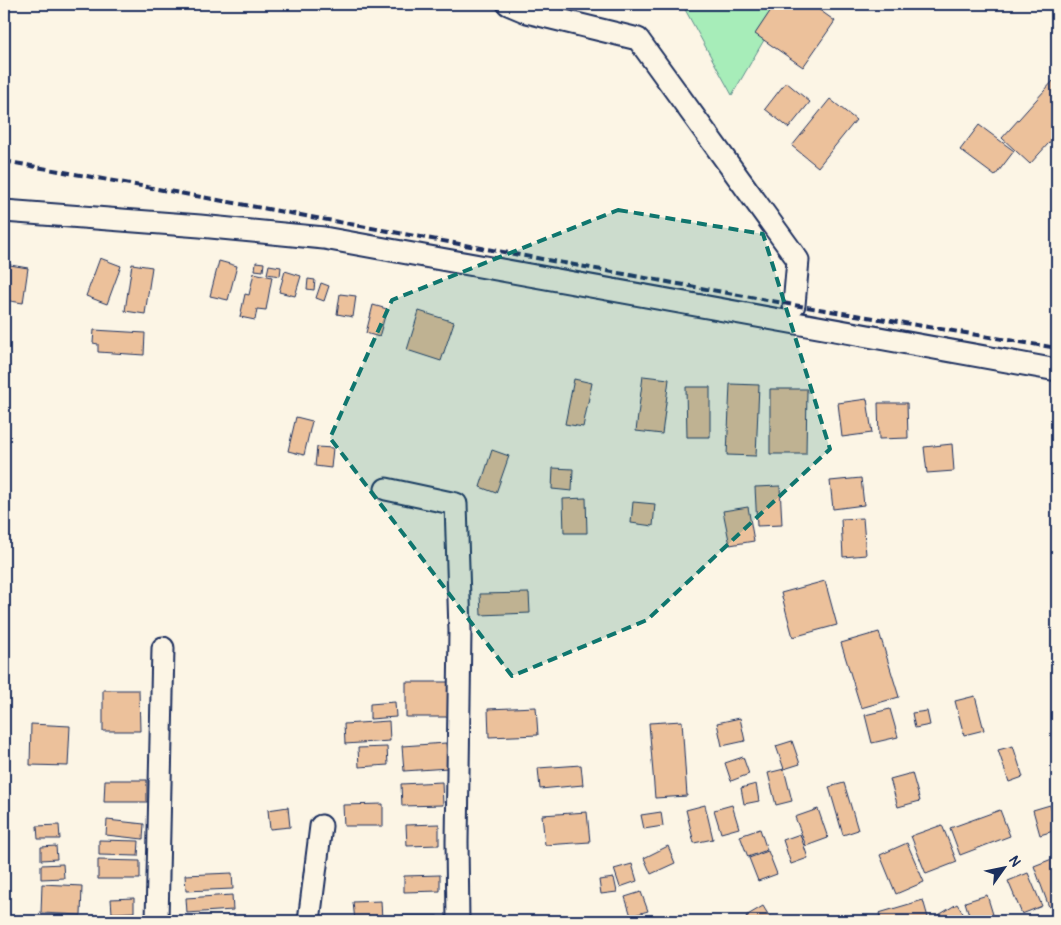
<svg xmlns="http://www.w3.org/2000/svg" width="1061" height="925" viewBox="0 0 1061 925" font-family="Pangolin,sans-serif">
<rect width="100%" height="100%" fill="#fcf5e5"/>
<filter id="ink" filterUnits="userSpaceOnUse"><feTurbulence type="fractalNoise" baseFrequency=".02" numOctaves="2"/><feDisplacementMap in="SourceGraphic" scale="10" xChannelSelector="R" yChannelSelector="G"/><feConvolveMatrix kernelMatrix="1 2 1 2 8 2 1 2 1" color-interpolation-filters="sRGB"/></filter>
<g filter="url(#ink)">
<!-- green -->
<path fill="#a7edb9" stroke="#618e8c" d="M682 4H785L732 95Z"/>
<!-- building -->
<g fill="#ecc19b" stroke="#1b2f5e">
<path d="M775 4H811L835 21 803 67 755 34Z"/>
<path d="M1045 4H1057V19Z"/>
<path d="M1053 81 1057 84V134L1030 164 1002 138Z"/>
<path d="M786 82 810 102 789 128 765 109Z"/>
<path d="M830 99 856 120 818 167 792 146Z"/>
<path d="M979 125 1014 151 995 176 960 150Z"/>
<path d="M100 258 121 266 107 304 86 296Z"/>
<path d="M219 261 237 266 228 300 210 296Z"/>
<path d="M256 262 264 263 263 271 255 270Z"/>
<path d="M4 264 28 268 23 303 4 300Z"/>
<path d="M132 264 152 267 145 314 125 311Z"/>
<path d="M269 265 281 267 280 276 267 274Z"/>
<path d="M285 271 301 276 295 296 279 292Z"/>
<path d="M254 273 272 277 266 310 257 309 255 320 240 317 245 294 249 295Z"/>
<path d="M308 279 315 280 314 290 307 289Z"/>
<path d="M321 283 329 286 324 301 316 298Z"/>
<path d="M340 294 356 296 353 317 337 314Z"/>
<path d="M373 305 387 309 379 337 366 333Z"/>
<path d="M419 311 454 322 441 361 407 350Z"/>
<path d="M94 330 145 333 144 355 98 352V344L93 343Z"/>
<path d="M643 376 669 379 662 434 636 431Z"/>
<path d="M574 379 592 383 583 427 565 424Z"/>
<path d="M730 384 759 385 756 456 727 455Z"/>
<path d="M686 387H710V437H687Z"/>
<path d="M770 389H807L806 454H770Z"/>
<path d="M867 399 872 433 842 437 838 403Z"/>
<path d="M878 403H907L908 438 879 439Z"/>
<path d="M296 417 312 421 304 455 288 451Z"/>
<path d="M952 444 954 471 927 473 924 447Z"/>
<path d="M317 447 333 448 331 468 315 466Z"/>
<path d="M492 450 509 456 496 493 480 487Z"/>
<path d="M553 468 573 469 572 491 552 489Z"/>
<path d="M861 478 864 505 833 509 830 481Z"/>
<path d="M780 486 782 525 757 526 755 487Z"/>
<path d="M586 498 587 533H564L563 499Z"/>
<path d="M633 502 655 504 653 526 631 523Z"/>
<path d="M748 507 754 541 730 545 723 511Z"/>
<path d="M863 518 866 555 843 557 841 519Z"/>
<path d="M825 581 837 625 793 637 781 593Z"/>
<path d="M529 593 530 613 481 615 480 594Z"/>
<path d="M879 632 899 697 861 708 841 643Z"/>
<rect x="406" y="682" width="44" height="35"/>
<path d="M103 690H139L140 731H103Z"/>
<path d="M975 696 984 730 964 735 955 701Z"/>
<path d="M395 702 396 717 370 719V704Z"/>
<path d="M536 707 538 735 489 737 488 709Z"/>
<path d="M890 709 898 737 872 743 865 715Z"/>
<path d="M927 711 930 725 915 728 912 713Z"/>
<path d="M740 718 745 741 722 746 717 723Z"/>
<path d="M389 721 390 741 345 744 344 724Z"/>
<path d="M682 721 687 796 655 798 649 723Z"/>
<path d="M31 724 70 726 68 766 30 765Z"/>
<path d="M792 741 800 764 784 769 776 746Z"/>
<path d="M446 743 448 768 404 771 402 746Z"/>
<path d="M1013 746 1023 777 1009 782 998 750Z"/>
<path d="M387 747 388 765 359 767 358 748Z"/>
<path d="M743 757 749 774 731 781 725 763Z"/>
<path d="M581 765 583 785 540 789 538 768Z"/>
<path d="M784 769 792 801 776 805 768 773Z"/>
<path d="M912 773 920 801 898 807 890 779Z"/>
<path d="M105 780H147V802H104Z"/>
<path d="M442 782 443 805 402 806 401 784Z"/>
<path d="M844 783 858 830 843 835 829 787Z"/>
<path d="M756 784 759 801 744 804 741 788Z"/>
<path d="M383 804V826H344L343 805Z"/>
<path d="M705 805 713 839 694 843 686 810Z"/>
<path d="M732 805 739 828 721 833 714 810Z"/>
<path d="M1050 805 1057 830 1040 835 1033 810Z"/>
<path d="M288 807 290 827 270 829 268 810Z"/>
<path d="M818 809 828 838 806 846 795 817Z"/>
<path d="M1000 810 1010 836 960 855 950 828Z"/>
<path d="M587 812 590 842 545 845 542 815Z"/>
<path d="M661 812 663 826 644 829 641 815Z"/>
<path d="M107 820 144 824 143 839 106 835Z"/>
<path d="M439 824V845L407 846 406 825Z"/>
<path d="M59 825 60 839H38L37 826Z"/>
<path d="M942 825 957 862 926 874 911 836Z"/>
<path d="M760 829 767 850 748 857 740 836Z"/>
<path d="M800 834 808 858 791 864 783 840Z"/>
<path d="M99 840 139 841 138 856 99 855Z"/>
<path d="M907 843 924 882 896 894 880 855Z"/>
<path d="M56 846 57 859 41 860V847Z"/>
<path d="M668 846 675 863 651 874 644 858Z"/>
<path d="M768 851 777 874 758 881 749 858Z"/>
<path d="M1057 857V904L1049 907 1034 866Z"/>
<path d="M98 860 140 861V879H98Z"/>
<path d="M63 864 64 878 41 879V865Z"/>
<path d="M632 864 637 881 620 887 614 869Z"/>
<path d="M232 873 233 889 186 891 185 875Z"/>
<path d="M1028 873 1042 906 1022 914 1008 881Z"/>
<path d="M440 875V891L404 892V876Z"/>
<path d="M614 878 617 892 601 894 599 880Z"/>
<path d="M42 884 82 886 81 915 41 913Z"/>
<path d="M641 892 648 911 631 916 625 897Z"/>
<path d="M232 895 233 910 187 913 186 898Z"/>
<path d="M987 895 995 921H971L965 902Z"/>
<path d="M134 898V912L112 913 111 899Z"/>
<path d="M923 900 929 921H881L879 913Z"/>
<path d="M381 901 382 920 355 921 353 902Z"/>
<path d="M957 904 968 921H941L937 916Z"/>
<path d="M763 906 772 921H749L746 916Z"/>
<rect x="405" y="916" width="32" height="5"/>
<path d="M134 917V921H95V919Z"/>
</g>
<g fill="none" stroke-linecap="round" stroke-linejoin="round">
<defs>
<g id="minor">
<path d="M508 4 527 12 638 39 798 260 794 305"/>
<path d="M4 211 200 226 324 238 1057 370"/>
<path d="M386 489 456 504 460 631 457 842 458 921"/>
<path d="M157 921 163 648"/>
<path d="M309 921 321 826"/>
</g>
</defs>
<!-- minor casing -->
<use href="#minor" stroke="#1b2f5e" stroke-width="25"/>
<!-- minor -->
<use href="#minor" stroke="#fcf5e5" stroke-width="21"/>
<!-- rail -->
<path stroke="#1b2f5e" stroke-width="4" stroke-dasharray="8 4" stroke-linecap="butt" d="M4 161 794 305 1057 348"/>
</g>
</g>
<!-- marked area -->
<path fill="#0f766e" fill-opacity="0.2" stroke="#0f766e" stroke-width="4" stroke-dasharray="10 6" stroke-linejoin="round" d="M618 210 763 234 830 449 647 620 512 676 330 438 392 300Z"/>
<!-- margin -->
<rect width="1061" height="925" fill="none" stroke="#fcf5e5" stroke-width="20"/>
<rect x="10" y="10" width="1041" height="905" fill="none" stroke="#1b2f5e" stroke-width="2" filter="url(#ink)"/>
<!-- north arrow -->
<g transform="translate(1004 868) rotate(57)" stroke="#fcf5e5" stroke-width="4" paint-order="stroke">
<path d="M0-4L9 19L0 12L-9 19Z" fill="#1b2f5e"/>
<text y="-8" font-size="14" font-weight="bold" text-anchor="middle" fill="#1b2f5e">N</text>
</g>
</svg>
